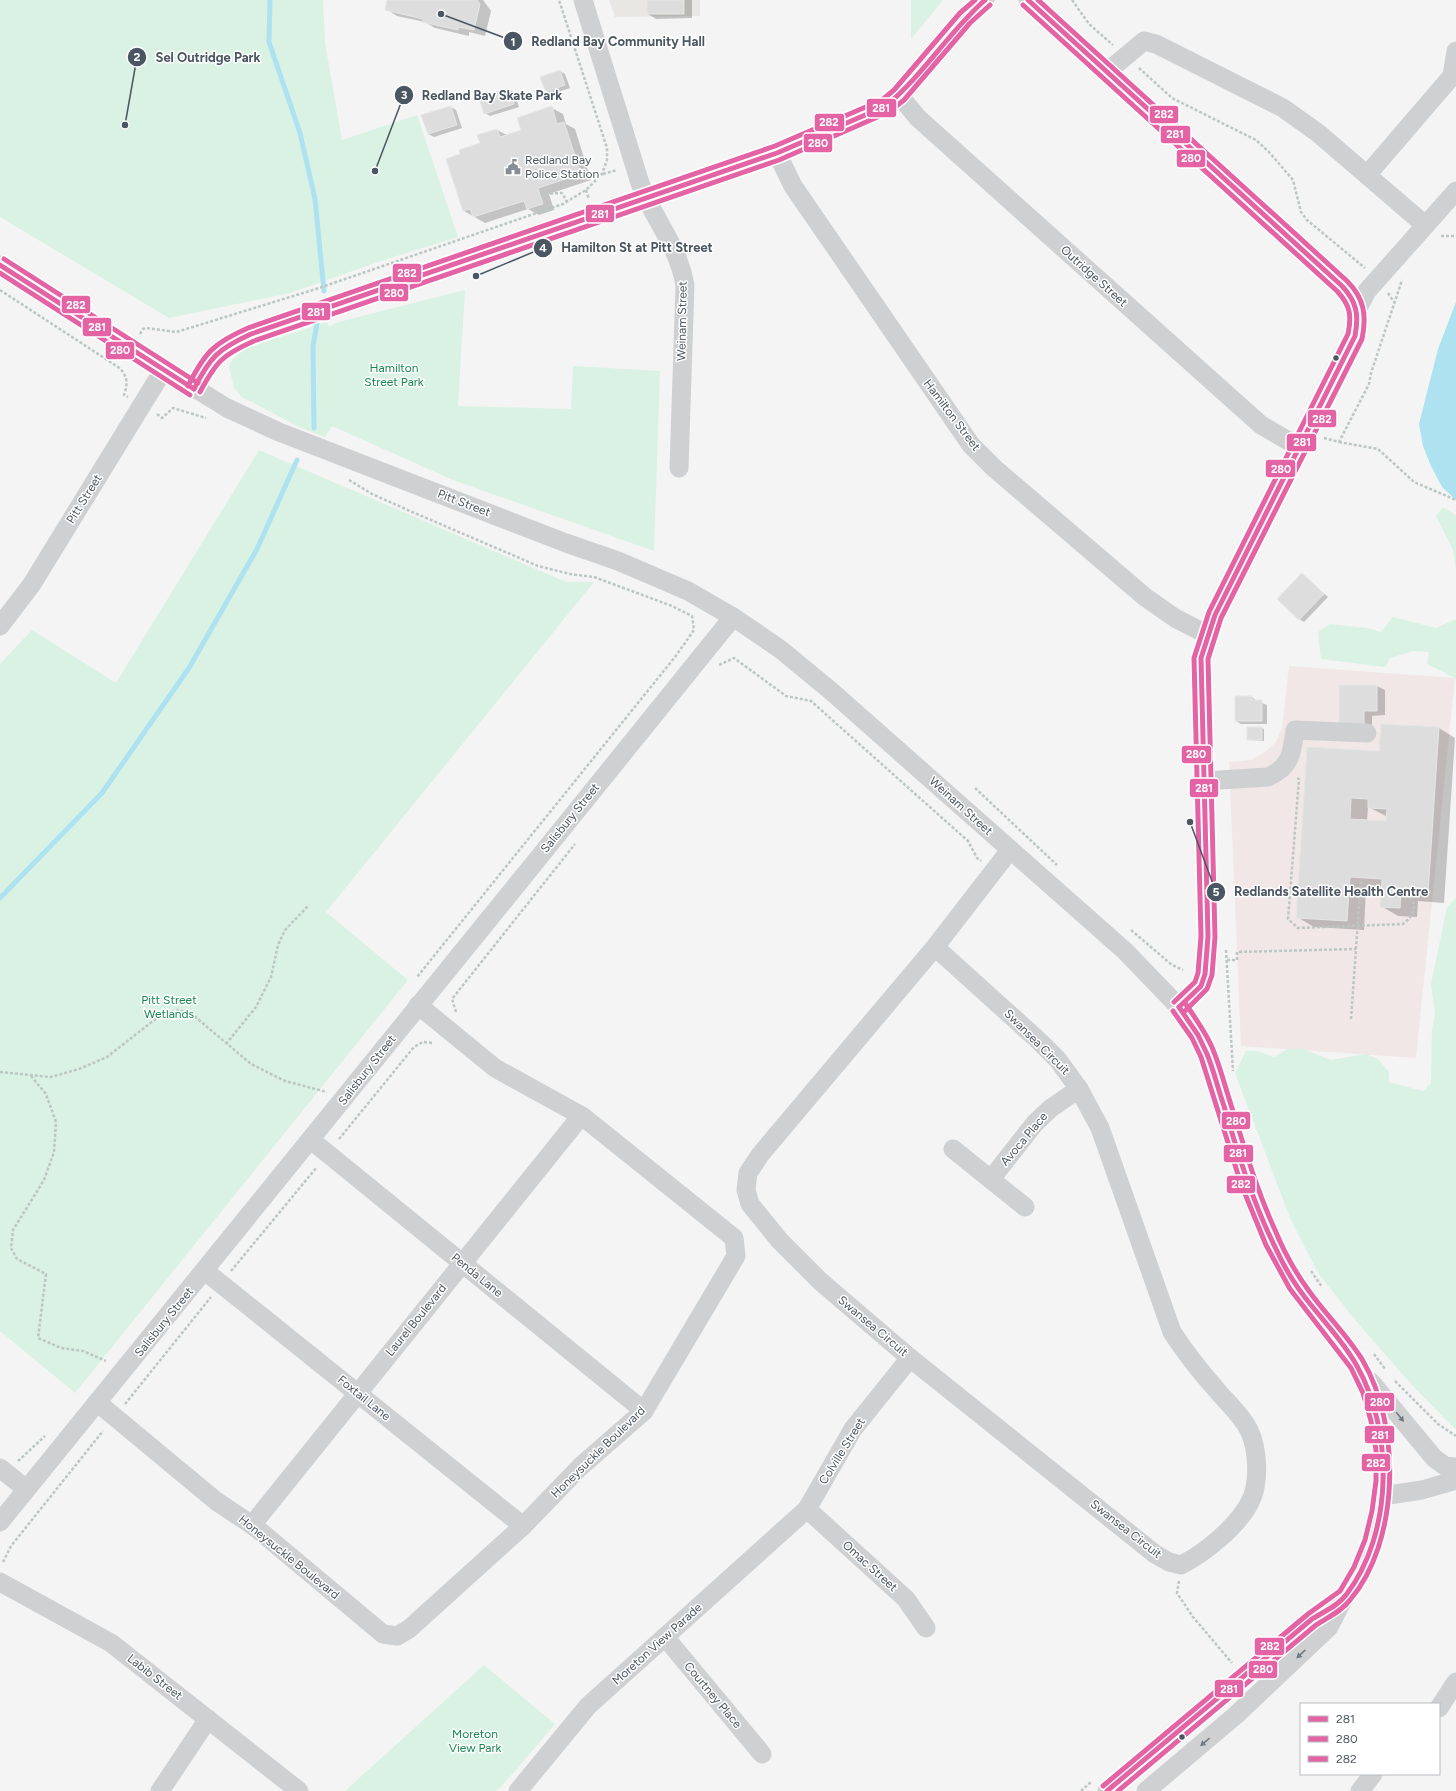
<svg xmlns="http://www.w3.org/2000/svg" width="1456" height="1791" viewBox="0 0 1456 1791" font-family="Figtree,sans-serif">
<rect width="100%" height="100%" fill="#f4f4f4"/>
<!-- commercial -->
<path fill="#e8e7e3" d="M609 0H700V16L615 17Z"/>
<!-- medical -->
<path fill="#f1e7e6" d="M1289 666 1455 678 1416 1058 1241 1046 1229 762 1251 760 1266 751 1276 742 1282 728Z"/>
<!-- green -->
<g fill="#d9f2e3">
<path d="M0 0H323L325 43 342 140 417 115 458 237 381 261 290 293 169 318 0 217Z"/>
<path d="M911 0H943L911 39Z"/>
<path d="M465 290 458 406 571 409 573 366 660 371 654 551 453 480 332 426 325 437 299 427 242 397 234 388 229 367 232 360 246 348 327 322 329 327 335 323Z"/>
<path d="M259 450 566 582H594L326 912 408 980 75 1393 0 1331V664L32 630 116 683Z"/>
<path d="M1443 507 1456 515V570L1453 550 1436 516Z"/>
<path d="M1393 617 1436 628 1456 619V681L1455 678 1427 664 1429 652 1413 651 1390 658 1385 667 1321 659 1318 632 1330 624 1367 628 1381 632Z"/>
<path d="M1456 898V1428H1454L1412 1385 1356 1321 1318 1273 1290 1218 1235 1073 1246 1051H1257L1274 1057 1288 1049H1303L1331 1060 1366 1054 1378 1059 1389 1072V1082L1423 1091 1431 1083 1432 1029 1435 1013 1431 984 1447 907Z"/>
<path d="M484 1665 555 1724 502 1786 495 1791H345Z"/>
</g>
<!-- water -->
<path fill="#aee2f0" d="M1456 302V500L1442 487 1431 466 1423 446 1419 424 1438 349Z"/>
<!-- shadow -->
<g fill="#0003" fill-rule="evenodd">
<path d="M388 0H483L491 11 485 36 469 32V36L435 28 425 22 397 16 386 9Z"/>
<path d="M648 0H692V18L656 19 648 14Z"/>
<path d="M560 71 565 74 570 88 552 94 546 91Z"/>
<path d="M509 89 514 92 519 107 490 116 485 113Z"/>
<path d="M451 107 456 110 462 128 434 137 428 134Z"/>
<path d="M552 108 563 114 566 124 575 129 591 180 549 194 554 210 539 215 528 209 485 223 464 211 447 160 461 155 481 144 497 130 507 135 522 130Z"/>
<path d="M1302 574 1328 597 1304 622 1299 619Z"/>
<path d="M1377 686 1385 690V715L1372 716V728H1349Z"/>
<path d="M1252 697 1257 701 1267 705V724H1241L1236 721Z"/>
<path d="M1262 728 1264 729V741L1248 740Z"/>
<path d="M1439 728 1455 738 1444 903 1418 901 1417 917 1398 916 1381 906 1383 887 1366 886 1364 930 1314 927 1297 917 1308 748 1380 752ZM1368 807 1388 817 1387 822 1367 821Z"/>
</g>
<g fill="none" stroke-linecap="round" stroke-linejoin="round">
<!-- stream -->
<g stroke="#aee2f0" stroke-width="5">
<path d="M270 0 269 42 300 133 315 199 324 291"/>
<path d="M314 428 313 346 317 324"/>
<path d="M0 898 102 793 189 668 257 549 297 460"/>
</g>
</g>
<!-- building -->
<g fill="#ddddde" stroke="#e5e6e7" fill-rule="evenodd">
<path d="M387 0H477L480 4 474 30 458 27V30L422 22 423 19 385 10Z"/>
<rect x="647" y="0" width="37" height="14"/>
<path d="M560 70 565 85 546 92 540 77Z"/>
<path d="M509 88 514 104 484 114 479 98Z"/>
<path d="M451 106 457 125 428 134 421 115Z"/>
<path d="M552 106 557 124 564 122 581 174 538 188 543 204 527 209 524 201 473 217 470 209 463 211 446 159 460 154 459 150 480 143 477 135 497 129 500 137 521 130 517 118Z"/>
<path d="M1302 573 1324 594 1299 620 1277 599Z"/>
<path d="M1339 685H1377V711H1364V724H1339Z"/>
<path d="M1235 696H1252V700H1262V721H1235Z"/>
<path d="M1381 724 1439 727 1428 894 1401 892 1400 908 1380 907 1382 879 1350 877 1347 921 1296 918 1307 747 1379 751ZM1351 798 1368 799V808L1387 809 1386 821 1350 819Z"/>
<rect x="1247" y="727" width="15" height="13"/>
</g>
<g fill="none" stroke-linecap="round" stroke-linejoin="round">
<!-- path -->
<g stroke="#bcc7c4" stroke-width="2.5" stroke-dasharray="3 2" stroke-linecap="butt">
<path d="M1072 0 1089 24 1113 45"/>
<path d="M1139 68 1172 98 1256 140 1269 152 1293 180 1301 212 1307 220 1365 268"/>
<path d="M603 174 617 170"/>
<path d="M586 190 589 199"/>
<path d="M540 194 562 193 567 202"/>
<path d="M1441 236H1456"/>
<path d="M0 290 118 367C128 375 128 384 124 395L128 397"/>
<path d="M1388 293 1394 302"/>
<path d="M140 334 143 329 146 328 176 332 183 330 316 289 563 204 586 190 602 174 607 160V148L559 0"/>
<path d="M157 414 162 418 173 408 206 418"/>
<path d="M1324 438 1339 442 1369 384 1371 373 1402 280"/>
<path d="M1339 442 1378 449 1414 482 1456 500"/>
<path d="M349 480 372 494 410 511 538 566 570 574 594 577 672 606 692 616 694 630 675 657 417 977"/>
<path d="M719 665 734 658 786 696 811 701 968 841 977 858 981 861"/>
<path d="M1297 778 1299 779 1288 919 1298 928 1403 924C1415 915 1417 906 1409 893"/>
<path d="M975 788 1057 865"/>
<path d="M1131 930 1172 965 1183 970"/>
<path d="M1226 950 1233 1071"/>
<path d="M1227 960H1237V952L1356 949"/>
<path d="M456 1012 452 999 575 844"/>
<path d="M1351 1019 1361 878"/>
<path d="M226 1044 256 1007 271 977 278 945 285 930 309 905"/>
<path d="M0 1072 51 1077 79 1069 107 1057 162 1014 179 1010 193 1015 251 1064 285 1081 327 1092"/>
<path d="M31 1076 46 1094 56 1122 54 1152 44 1180 13 1230 11 1248 17 1259 46 1274 38 1338 61 1348 83 1351 106 1361"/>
<path d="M339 1139 414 1047 423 1042 433 1043"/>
<path d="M231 1271 317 1167"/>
<path d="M1311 1271 1322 1287"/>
<path d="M1374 1354 1385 1369"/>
<path d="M1395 1381 1438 1424 1456 1436"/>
<path d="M125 1404 211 1297"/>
<path d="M18 1461 45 1436"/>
<path d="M3 1562 11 1546 103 1431"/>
<path d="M1179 1581 1177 1593 1193 1617 1232 1663"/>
<path d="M1081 1791 1091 1782"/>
</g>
<!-- minor -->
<g stroke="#ced0d2" stroke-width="19">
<path d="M583 0 640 183C654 221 677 242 685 285L679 468"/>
<path d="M1028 0 1342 286C1360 303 1360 313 1355 336L1215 615 1201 658 1208 936 1205 974 1201 986 1179 1007"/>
<path d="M1108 71 1144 41 1156 44 1283 108 1318 133 1425 225"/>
<path d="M899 95 918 118 1261 425 1299 447"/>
<path d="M777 153 793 186 971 445 994 468 1145 597 1175 618 1208 635"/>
<path d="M1367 175 1452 76 1456 51"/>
<path d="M0 265 70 311 227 408 279 432 566 543 618 561 688 591 733 617 780 649 831 691 1125 951 1179 1007 1200 1038 1214 1074 1254 1200 1275 1248 1296 1285 1358 1365 1375 1403 1381 1429 1383 1447 1382 1496 1373 1538 1366 1555 1329 1627 1236 1715 1146 1791"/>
<path d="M1358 308 1367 291 1456 191"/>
<path d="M194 389C212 353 215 350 251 334L777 153 863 117 886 106 899 95 965 18 985 0"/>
<path d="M0 626 32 584 164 369"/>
<path d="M1204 781 1268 777C1291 767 1292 753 1295 730L1367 733"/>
<path d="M935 947 1038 1040 1058 1060 1079 1089 1100 1128 1172 1332C1185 1352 1199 1370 1215 1388 1226 1402 1241 1414 1249 1430 1258 1449 1260 1483 1250 1502 1238 1526 1205 1553 1181 1565L1169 1562 1155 1554 910 1358 820 1281 780 1241 750 1204 746 1190 748 1173 760 1155 935 947 1010 850"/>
<path d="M311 1140 644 1411"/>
<path d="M953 1149 1025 1207"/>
<path d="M991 1179 1035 1123 1051 1108 1079 1089"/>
<path d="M205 1271 523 1526"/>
<path d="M1371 1382 1434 1458 1445 1466 1456 1467"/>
<path d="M98 1403 216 1501 255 1527 383 1634 397 1636 409 1629 523 1526 580 1467 644 1411 736 1256 734 1238 582 1116 495 1068 418 1005"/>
<path d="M0 1468 26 1489"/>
<path d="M1382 1496 1422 1490 1456 1480"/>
<path d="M807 1509 906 1599 926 1628"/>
<path d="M0 1522C246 1222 489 919 733 617"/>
<path d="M252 1525 581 1116"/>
<path d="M0 1582 111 1643 299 1791"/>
<path d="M665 1637 762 1754"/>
<path d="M1439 1708 1456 1682"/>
<path d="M160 1791 208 1719"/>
<path d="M518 1791 588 1706 807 1509 853 1429 910 1358"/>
<path d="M1107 1791 1312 1619 1344 1597"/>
<path d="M1360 1791 1373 1774"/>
</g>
<defs>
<g id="bus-1">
<path d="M1028 0 1342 286C1357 302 1359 315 1355 336L1215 615 1201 658 1208 936 1205 974 1201 986 1179 1007"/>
<path d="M0 265 194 389"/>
<path d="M194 389C210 357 218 349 251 334L777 153 886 106C923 75 949 32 985 0"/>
<path d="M1107 1791 1312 1619C1323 1612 1338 1606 1346 1595 1393 1534 1394 1432 1357 1366 1345 1344 1327 1325 1311 1305 1297 1288 1285 1269 1276 1249 1253 1203 1238 1154 1224 1106 1218 1089 1214 1071 1207 1054L1198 1035 1179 1007"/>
</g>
<g id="bus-2">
<path d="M1023 5 1337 291C1350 305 1352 315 1348 334L1209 612 1194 658 1201 936 1198 973 1195 982 1174 1002"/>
<path d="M0 273 190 395"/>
<path d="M200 392C216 362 222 355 254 341L779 160 889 112 904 100 970 23 990 5"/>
<path d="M1118 1791 1316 1625C1328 1617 1342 1611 1350 1600 1400 1541 1401 1426 1363 1361 1348 1336 1326 1315 1309 1291 1295 1272 1284 1252 1275 1230 1257 1191 1245 1149 1232 1108 1225 1087 1220 1065 1211 1045 1204 1030 1194 1016 1185 1003"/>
</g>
<g id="bus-3">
<path d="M1038 0 1347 281C1364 298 1367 315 1362 339L1221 618 1208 659 1215 937 1212 975 1207 989 1184 1012"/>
<path d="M4 259 198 383"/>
<path d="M188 386C205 352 214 343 248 328L775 146 882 100 894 90 960 13 975 0"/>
<path d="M1103 1786 1308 1614 1340 1591 1354 1567 1365 1540 1372 1511 1376 1481V1450L1371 1421 1363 1393 1351 1368 1290 1289 1266 1245 1241 1184 1201 1057 1192 1038 1173 1011"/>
</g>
</defs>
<!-- bus-1 casing -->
<use href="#bus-1" stroke="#fff" stroke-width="8"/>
<!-- bus-2 casing -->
<use href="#bus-2" stroke="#fff" stroke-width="8"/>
<!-- bus-3 casing -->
<use href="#bus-3" stroke="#fff" stroke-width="8"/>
<!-- bus-1 -->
<use href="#bus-1" stroke="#e463a4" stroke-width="5"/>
<!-- bus-2 -->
<use href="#bus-2" stroke="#e463a4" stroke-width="5"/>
<!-- bus-3 -->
<use href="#bus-3" stroke="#e463a4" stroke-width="5"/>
</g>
<!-- one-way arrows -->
<defs><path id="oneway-solid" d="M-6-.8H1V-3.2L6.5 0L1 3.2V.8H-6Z"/></defs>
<g fill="#727b83">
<use href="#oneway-solid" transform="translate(1400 1417) rotate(51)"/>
<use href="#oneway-solid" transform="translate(1301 1654) rotate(137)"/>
<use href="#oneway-solid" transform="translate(1205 1742) rotate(140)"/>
</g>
<!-- icons -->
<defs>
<symbol id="civic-bare" viewBox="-9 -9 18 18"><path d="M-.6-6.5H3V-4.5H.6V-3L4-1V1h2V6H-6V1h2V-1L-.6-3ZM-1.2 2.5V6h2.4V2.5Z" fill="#868d94" stroke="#fff" stroke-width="2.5" paint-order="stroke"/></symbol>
</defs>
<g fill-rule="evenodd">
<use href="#civic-bare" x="502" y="156" width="22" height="22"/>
</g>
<!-- markers -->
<g fill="#4a5661" stroke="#fff" stroke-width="1.5">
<circle cx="1336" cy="358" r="3.5"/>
<circle cx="1182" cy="1737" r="3.5"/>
</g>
<g text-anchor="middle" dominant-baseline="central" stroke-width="3" stroke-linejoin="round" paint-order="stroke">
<!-- poi labels -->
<g font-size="12" fill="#4a5661" stroke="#fff" text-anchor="start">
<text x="525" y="160">Redland Bay<tspan x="525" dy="14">Police Station</tspan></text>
</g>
<!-- street labels -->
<g font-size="12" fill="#4a5661" stroke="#fff">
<text transform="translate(1094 276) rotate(42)">Outridge Street</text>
<text transform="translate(682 321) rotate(-89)">Weinam Street</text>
<text transform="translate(952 415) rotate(53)">Hamilton Street</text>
<text transform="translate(84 499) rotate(-58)">Pitt Street</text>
<text transform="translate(464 503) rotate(21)">Pitt Street</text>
<text transform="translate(961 806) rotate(42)">Weinam Street</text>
<text transform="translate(570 818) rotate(-51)">Salisbury Street</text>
<text transform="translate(1037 1042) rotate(45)">Swansea Circuit</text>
<text transform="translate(367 1070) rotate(-52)">Salisbury Street</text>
<text transform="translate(1024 1139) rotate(-50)">Avoca Place</text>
<text transform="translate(477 1275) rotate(39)">Penda Lane</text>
<text transform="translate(416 1320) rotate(-51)">Laurel Boulevard</text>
<text transform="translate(164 1322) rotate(-51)">Salisbury Street</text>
<text transform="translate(873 1326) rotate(40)">Swansea Circuit</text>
<text transform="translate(364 1398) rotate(39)">Foxtail Lane</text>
<text transform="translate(842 1451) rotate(-58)">Colville Street</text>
<text transform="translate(598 1452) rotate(-44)">Honeysuckle Boulevard</text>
<text transform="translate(1126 1529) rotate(38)">Swansea Circuit</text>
<text transform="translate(289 1557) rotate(39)">Honeysuckle Boulevard</text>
<text transform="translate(870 1566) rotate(42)">Omac Street</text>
<text transform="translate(657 1644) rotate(-42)">Moreton View Parade</text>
<text transform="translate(155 1677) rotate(38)">Labib Street</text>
<text transform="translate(713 1695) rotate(50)">Courtney Place</text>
</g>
<!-- park labels -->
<g font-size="12" fill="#17864f" stroke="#fff">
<text x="394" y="368">Hamilton<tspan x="394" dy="14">Street Park</tspan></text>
<text x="169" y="1000">Pitt Street<tspan x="169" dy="14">Wetlands</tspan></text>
<text x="475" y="1734">Moreton<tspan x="475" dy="14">View Park</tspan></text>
</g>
</g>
<!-- callouts -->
<path fill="none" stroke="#4a5661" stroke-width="1.5" d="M441 14L513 41M125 125L137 57M375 171L404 95M476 276L543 248M1190 822L1216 892"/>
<g fill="#4a5661" stroke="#fff" stroke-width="1.5">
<circle cx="441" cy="14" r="4"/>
<circle cx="125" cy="125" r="4"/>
<circle cx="375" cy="171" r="4"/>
<circle cx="476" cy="276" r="4"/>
<circle cx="1190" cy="822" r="4"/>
<circle cx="513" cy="41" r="10"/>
<circle cx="137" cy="57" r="10"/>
<circle cx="404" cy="95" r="10"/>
<circle cx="543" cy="248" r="10"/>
<circle cx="1216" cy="892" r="10"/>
</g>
<g font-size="12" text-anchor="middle" font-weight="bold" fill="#fff">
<text x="513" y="46">1</text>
<text x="137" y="61">2</text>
<text x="404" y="99">3</text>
<text x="543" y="252">4</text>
<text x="1216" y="896">5</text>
</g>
<g font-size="13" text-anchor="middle" font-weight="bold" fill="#4a5661" stroke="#fff" stroke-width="3" stroke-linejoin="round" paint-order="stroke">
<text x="618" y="46">Redland Bay Community Hall</text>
<text x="208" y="62">Sel Outridge Park</text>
<text x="492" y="100">Redland Bay Skate Park</text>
<text x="637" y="252">Hamilton St at Pitt Street</text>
<text x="1331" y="896">Redlands Satellite Health Centre</text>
</g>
<g stroke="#fff" stroke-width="1.5">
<rect x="866" y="98" width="31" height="20" rx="4" fill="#e463a4"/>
<rect x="1149" y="105" width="30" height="19" rx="4" fill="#e463a4"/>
<rect x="814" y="113" width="31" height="19" rx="4" fill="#e463a4"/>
<rect x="1160" y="125" width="31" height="19" rx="4" fill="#e463a4"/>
<rect x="803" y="133" width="30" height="20" rx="4" fill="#e463a4"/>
<rect x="1176" y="149" width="30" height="19" rx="4" fill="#e463a4"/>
<rect x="585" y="204" width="30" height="19" rx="4" fill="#e463a4"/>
<rect x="392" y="263" width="30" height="20" rx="4" fill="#e463a4"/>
<rect x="379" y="283" width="30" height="19" rx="4" fill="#e463a4"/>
<rect x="61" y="295" width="30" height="19" rx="4" fill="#e463a4"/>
<rect x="301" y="302" width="30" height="19" rx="4" fill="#e463a4"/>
<rect x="82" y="317" width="30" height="20" rx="4" fill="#e463a4"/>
<rect x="105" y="341" width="30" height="19" rx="4" fill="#e463a4"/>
<rect x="1307" y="409" width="30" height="19" rx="4" fill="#e463a4"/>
<rect x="1286" y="433" width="31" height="19" rx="4" fill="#e463a4"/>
<rect x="1265" y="459" width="31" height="19" rx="4" fill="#e463a4"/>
<rect x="1181" y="745" width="31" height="19" rx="4" fill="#e463a4"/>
<rect x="1189" y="778" width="30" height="20" rx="4" fill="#e463a4"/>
<rect x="1221" y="1111" width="30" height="19" rx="4" fill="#e463a4"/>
<rect x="1223" y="1144" width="31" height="19" rx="4" fill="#e463a4"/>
<rect x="1226" y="1175" width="30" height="19" rx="4" fill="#e463a4"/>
<rect x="1364" y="1392" width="31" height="20" rx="4" fill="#e463a4"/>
<rect x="1364" y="1425" width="31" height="19" rx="4" fill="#e463a4"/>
<rect x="1361" y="1453" width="30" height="19" rx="4" fill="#e463a4"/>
<rect x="1254" y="1637" width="31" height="19" rx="4" fill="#e463a4"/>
<rect x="1248" y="1660" width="30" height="19" rx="4" fill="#e463a4"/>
<rect x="1214" y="1679" width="30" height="19" rx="4" fill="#e463a4"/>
</g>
<g font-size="11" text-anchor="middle" font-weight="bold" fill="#fff">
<text x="881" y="112">281</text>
<text x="1164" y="118">282</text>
<text x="829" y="126">282</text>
<text x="1175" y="138">281</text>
<text x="818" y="147">280</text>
<text x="1191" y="162">280</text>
<text x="600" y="218">281</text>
<text x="407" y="277">282</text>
<text x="394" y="297">280</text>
<text x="76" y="309">282</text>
<text x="316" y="316">281</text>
<text x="97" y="331">281</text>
<text x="120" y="354">280</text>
<text x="1322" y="423">282</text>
<text x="1302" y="446">281</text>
<text x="1281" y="473">280</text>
<text x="1196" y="758">280</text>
<text x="1204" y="792">281</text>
<text x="1236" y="1125">280</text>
<text x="1238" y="1157">281</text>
<text x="1241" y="1188">282</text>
<text x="1380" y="1406">280</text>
<text x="1380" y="1439">281</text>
<text x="1376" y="1467">282</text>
<text x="1270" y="1650">282</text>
<text x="1263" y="1673">280</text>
<text x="1229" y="1693">281</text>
</g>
<!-- legend -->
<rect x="1300" y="1703" width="140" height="72" fill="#ffffff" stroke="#b7bbc0"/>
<rect x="1308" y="1716" width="20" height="6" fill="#e463a4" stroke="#b7bbc0"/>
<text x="1336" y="1723" font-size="12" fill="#4a5661">281</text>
<rect x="1308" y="1736" width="20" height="6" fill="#e463a4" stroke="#b7bbc0"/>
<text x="1336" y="1743" font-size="12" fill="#4a5661">280</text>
<rect x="1308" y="1756" width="20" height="6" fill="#e463a4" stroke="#b7bbc0"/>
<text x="1336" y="1763" font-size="12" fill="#4a5661">282</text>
</svg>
